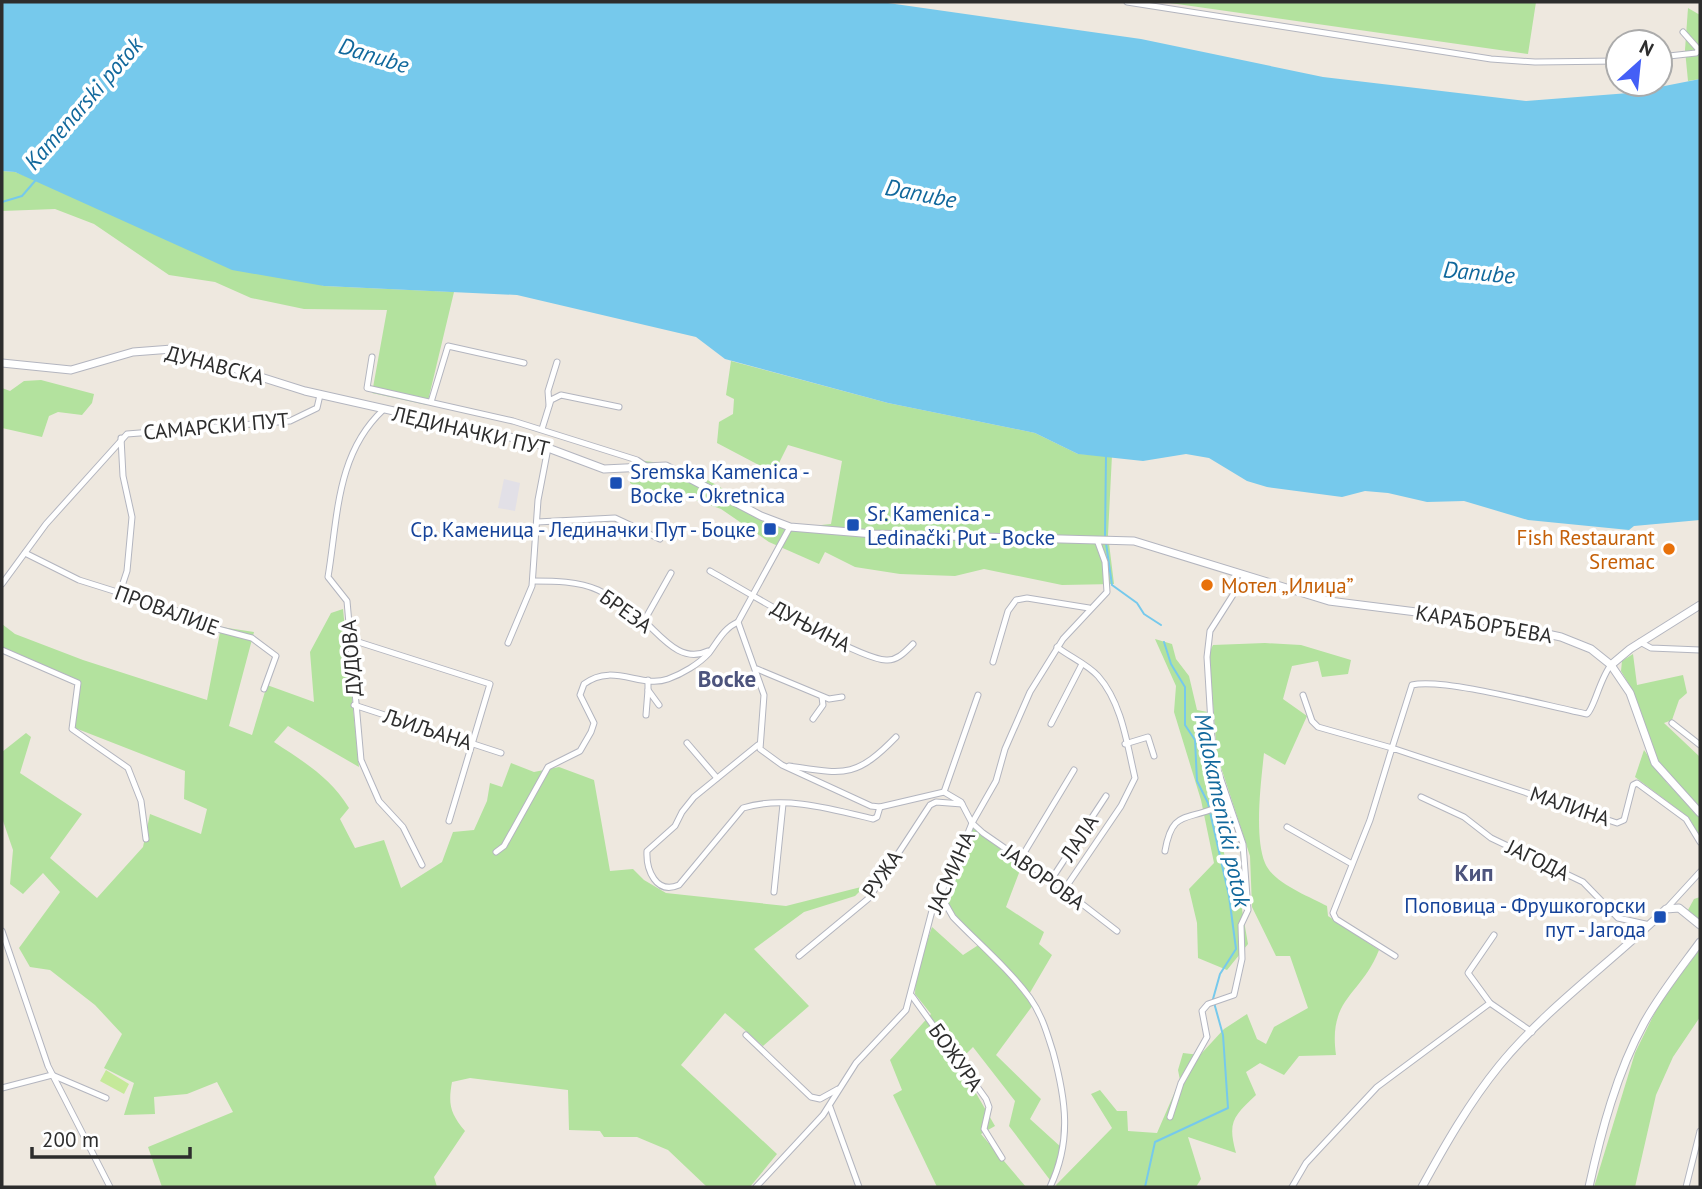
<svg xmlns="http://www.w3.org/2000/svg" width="1702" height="1189" viewBox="0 0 1702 1189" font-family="'PT Sans',sans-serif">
<rect width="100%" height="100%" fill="#eee8df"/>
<!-- industrial -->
<path fill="#e2e0e7" d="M504 479 520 483 515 511 498 508Z"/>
<!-- green -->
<g fill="#b3e29e">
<path d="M1163 2H1536L1528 54Z"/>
<path d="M1688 8 1700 15V79L1688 81 1685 50Z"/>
<path d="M2 171 15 172 324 286 454 292 427 405 372 393 387 310 304 309 251 298 215 282 169 275 94 224 55 209 2 211Z"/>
<path d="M731 361 888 403 1035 433 1078 454 1112 455 1108 535 1114 584 1062 585 984 569 955 576 900 574 855 567 825 552 819 564 769 542 721 509 687 497 640 490 630 483 631 472 645 467V461C661 463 677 465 692 472 746 497 766 532 831 524L842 461 788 445 774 473 717 443 719 422 733 414 734 399 726 395Z"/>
<path d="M41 380 94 394 92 403 82 415 58 412 49 416 42 437 2 428V388L10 391 24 381Z"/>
<path d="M343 609 359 767 288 726 274 742C304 762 330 777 349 808L340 819 355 848 384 840 401 888 442 862 453 832 474 830 487 801 490 783 502 787 511 763 534 772 559 767 594 780 610 871 633 869 644 880 666 893 786 906 865 886 855 896 804 912 754 949 809 1006 763 1046 725 1013 681 1065 777 1154 750 1187H707L668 1150 637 1137H604L600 1131 569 1130 568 1090 470 1078 452 1082C448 1104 450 1113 465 1131L434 1177 437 1187H162L148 1147 233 1112 217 1082 187 1094 154 1097 155 1114 124 1115 134 1083 104 1068 122 1034 95 1005 50 970 30 967 19 948 60 892 43 873 23 894 10 884 13 850 2 818V752L26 733 31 737 20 773 82 814 50 858 97 898 143 847 150 814 201 834 207 809 184 799 185 771 75 728 78 685 62 673 2 647V624L15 634 83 660 207 700 221 627 254 632 229 726 252 735 267 685 314 702 310 652 331 613Z"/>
<path d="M1155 639 1172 644 1176 659 1189 676 1197 710 1208 712 1210 755 1202 762 1231 882 1240 898 1248 944 1227 970 1198 958 1197 923 1189 889 1214 863 1201 800 1174 712 1176 686Z"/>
<path d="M1265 643 1301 645 1351 660 1348 674 1322 677 1318 661 1292 666 1283 699 1307 716 1285 765 1264 753C1261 782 1254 836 1265 863 1273 883 1309 896 1327 906L1328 916 1379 950C1361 996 1328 997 1336 1055L1299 1056 1284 1075 1260 1063 1246 1072 1256 1095C1234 1116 1227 1121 1236 1153L1188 1137 1201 1179 1196 1187H1057L1056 1185 1112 1128 1091 1094 1100 1090 1117 1111H1127L1128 1131 1157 1133 1180 1080 1178 1070 1183 1053 1200 1055 1224 1029 1247 1014 1257 1039 1266 1044 1274 1027 1308 1008 1290 956H1276L1252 907 1250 856 1217 755 1209 653 1213 645Z"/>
<path d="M1633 654 1637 685 1683 675 1687 693 1679 700 1672 720 1664 723 1700 757V807L1658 761 1633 691 1621 671 1622 661Z"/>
<path d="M1644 750 1667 783 1700 817V836L1688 817 1635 777Z"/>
<path d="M969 825 1022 865 1006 907 1044 932 1039 944 1052 955 1028 996 1033 1005 996 1055 1041 1099 1030 1119 1062 1148 1057 1172 1050 1180 1009 1126 1015 1101 973 1047 958 1062 995 1126 981 1134 1026 1187H937L893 1095 902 1090 890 1060 931 1014 915 994 916 972 932 927 963 955 980 944 943 900V880Z"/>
<path d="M1700 897V921L1688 910 1694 899Z"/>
<path d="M1700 949V1017L1673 1057 1656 1095 1635 1187H1594L1635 1053 1661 1000Z"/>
</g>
<!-- pitch -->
<path fill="#c5e99a" d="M106 1070 129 1084 124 1094 100 1081Z"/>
<!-- water -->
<path fill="#76c9ec" d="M2 2H881L1141 39 1323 77 1526 101 1629 93 1700 79V520L1634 526 1629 530 1528 520 1464 501 1427 502 1388 493 1365 491 1342 497 1267 487 1247 481 1209 458 1186 454 1143 461 1078 454 1035 433 888 403 725 359 696 337 517 295 324 286 232 270 15 172 2 171Z"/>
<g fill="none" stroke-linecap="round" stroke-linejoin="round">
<!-- stream -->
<g stroke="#76c9ec" stroke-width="2">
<path d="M2 202 22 196 35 181"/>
<path d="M1105 537 1106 454"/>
<path d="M1106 543 1112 585 1137 603 1144 614 1161 625"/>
<path d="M1145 1187 1155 1142 1228 1108 1223 1035 1213 999 1220 974 1236 949 1229 896 1208 803 1197 781 1195 740 1185 725V687L1171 664 1164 642"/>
</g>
<defs>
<g id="street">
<path d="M1127 2 1491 59 1535 62 1618 61"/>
<path d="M1660 57 1696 53 1699 50 1683 32"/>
<path d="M372 357 367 388 513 421 637 460 646 466"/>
<path d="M431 402 448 346 524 363"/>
<path d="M549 405 548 391 557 362"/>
<path d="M383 410C336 454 338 517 328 577L347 601 361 760 379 801 403 827 422 865"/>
<path d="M542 429 551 400 561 395 619 407"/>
<path d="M537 522 615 518 660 539"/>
<path d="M790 527 738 622 764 695 760 749 782 765 871 806 880 807 944 792 961 802 972 823 983 833 1051 880 1117 931"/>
<path d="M25 553 79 580 184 613 206 626 252 638 276 656 264 689"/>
<path d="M710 571C742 589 857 659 886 660 897 661 905 652 913 644"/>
<path d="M533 581C554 581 578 581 598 590 615 598 630 609 644 621 662 637 681 664 708 651"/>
<path d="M2 584 46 524 127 434 290 421 317 408 320 395"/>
<path d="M120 592 127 571 132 517 123 476 121 438"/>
<path d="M644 621 671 573"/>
<path d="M349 639 490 684 449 821"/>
<path d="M1640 642 1651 648 1700 650"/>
<path d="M508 643 532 586 538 500 548 448"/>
<path d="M1057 647C1070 657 1087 664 1098 676 1122 703 1127 744 1135 778L1121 806 1064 890"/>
<path d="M2 650 78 683 72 729 128 768 141 801 146 839"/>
<path d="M993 662 1008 611 1016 600 1027 598 1089 608"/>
<path d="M757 669 829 699 842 697"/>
<path d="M648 680V690L659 705"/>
<path d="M1303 695 1312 721 1318 727 1392 748 1412 685C1443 677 1551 707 1587 714 1594 709 1600 678 1611 665"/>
<path d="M354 705 501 753"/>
<path d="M646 715 648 690"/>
<path d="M813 719 823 705 822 697"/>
<path d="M1672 723 1700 745"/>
<path d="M1051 724 1082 664"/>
<path d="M687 743 717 778"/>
<path d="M1125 744 1148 737 1154 756"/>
<path d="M758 745 694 797 682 812 675 826 647 851C646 870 656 895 679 885L743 808C784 795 832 809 873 819L877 817 880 807"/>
<path d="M789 766C844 774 855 779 896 737"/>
<path d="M944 792 978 695"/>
<path d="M1421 797 1464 817 1491 838 1583 882 1618 918 1650 925"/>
<path d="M1287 827 1352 864"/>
<path d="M1165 851C1172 811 1184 821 1215 808L1223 787"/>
<path d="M496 852 504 846 548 767 580 751 591 732 594 723 580 695 584 684C613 662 641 689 668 679 682 674 699 664 709 653 718 641 724 628 738 622"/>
<path d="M1021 858 1074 770"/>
<path d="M1051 880 1106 796"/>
<path d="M943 888 945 903 953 917C978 943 1009 969 1030 998 1042 1015 1047 1033 1053 1052 1066 1100 1072 1141 1050 1187"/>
<path d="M774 892 783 804"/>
<path d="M1667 908 1700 872"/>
<path d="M2 931 48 1066 110 1187"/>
<path d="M799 956 869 898 930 805 936 802 962 804"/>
<path d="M1395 956 1336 919 1333 913 1370 820 1392 748 1617 823 1624 820 1633 785 1637 783 1686 819 1700 842"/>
<path d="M912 996 986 1099 989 1107 984 1129 1002 1158"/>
<path d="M1490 1003 1468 973 1494 935"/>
<path d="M746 1035 811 1097 820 1099 838 1089"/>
<path d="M2 1088 52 1075 106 1098"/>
<path d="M830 1107 859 1187"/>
<path d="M1170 1117 1181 1083 1207 1037 1202 1011 1208 1004 1234 995 1242 959 1241 925 1248 910 1243 844 1213 756 1207 657 1210 631 1245 576"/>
<path d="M756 1187 823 1115 856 1063 906 1010 934 903 953 871 972 823 996 781 1005 749 1030 692 1063 639 1107 592 1105 562 1097 540"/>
<path d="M1292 1187 1306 1163 1377 1087 1490 1003 1532 1032"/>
<path d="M1686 1187 1700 1131"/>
</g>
<g id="secondary">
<path d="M2 363 71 370 133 352 172 349 305 391 532 442 604 469 666 466 761 516 790 527 874 534 1134 541 1329 601 1488 621 1561 637 1591 649 1611 665 1630 693 1655 763 1700 813"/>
<path d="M1611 665 1630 649 1700 605"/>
<path d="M1422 1187C1445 1145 1469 1103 1499 1066 1547 1007 1612 962 1666 909L1679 908 1700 925"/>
<path d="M1589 1187C1601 1132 1617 1072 1644 1023 1660 994 1681 968 1700 942"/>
</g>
</defs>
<!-- street casing -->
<use href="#street" stroke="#b3b5bf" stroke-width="7"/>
<!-- secondary casing -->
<use href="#secondary" stroke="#b3b5bf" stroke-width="9"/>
<!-- street -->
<use href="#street" stroke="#fff" stroke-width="5"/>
<!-- secondary -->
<use href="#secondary" stroke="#fff" stroke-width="7"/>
</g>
<!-- markers -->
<g fill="#1a4fb4" stroke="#fff" stroke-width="2.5">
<rect x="609" y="476" width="14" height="14" rx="3.5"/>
<rect x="846" y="518" width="14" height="14" rx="3.5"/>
<rect x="763" y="522" width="14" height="14" rx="3.5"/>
<rect x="1653" y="910" width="14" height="14" rx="3.5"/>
</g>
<g fill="#e8710a" stroke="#fff" stroke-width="2.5">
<circle cx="1669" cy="549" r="7"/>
<circle cx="1207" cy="585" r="7"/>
</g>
<g text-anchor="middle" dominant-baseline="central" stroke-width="7" stroke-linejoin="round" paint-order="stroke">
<!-- street labels -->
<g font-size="21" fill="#2d2d2d" stroke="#fff">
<text transform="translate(215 365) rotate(15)">ДУНАВСКА</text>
<text transform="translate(216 426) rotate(-5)">САМАРСКИ ПУТ</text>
<text transform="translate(471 431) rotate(13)">ЛЕДИНАЧКИ ПУТ</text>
<text transform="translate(167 610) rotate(20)">ПРОВАЛИЈЕ</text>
<text transform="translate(626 611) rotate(36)">БРЕЗА</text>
<text transform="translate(1484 624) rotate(10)">КАРАЂОРЂЕВА</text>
<text transform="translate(811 626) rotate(28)">ДУЊИНА</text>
<text transform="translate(351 658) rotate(-94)">ДУДОВА</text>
<text transform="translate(428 729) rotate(18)">ЉИЉАНА</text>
<text transform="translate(1570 806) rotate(19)">МАЛИНА</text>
<text transform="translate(1079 838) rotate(-57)">ЛАЛА</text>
<text transform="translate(1538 860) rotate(26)">ЈАГОДА</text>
<text transform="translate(951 872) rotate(-66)">ЈАСМИНА</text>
<text transform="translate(882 874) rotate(-55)">РУЖА</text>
<text transform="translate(1044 877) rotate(36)">ЈАВОРОВА</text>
<text transform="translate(956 1057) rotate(55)">БОЖУРА</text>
</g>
<!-- transit labels -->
<g font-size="21" fill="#164399" stroke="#fff" text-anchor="start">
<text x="630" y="471">Sremska Kamenica -<tspan x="630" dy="24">Bocke - Okretnica</tspan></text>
<text x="867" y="513">Sr. Kamenica -<tspan x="867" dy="24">Ledinački Put - Bocke</tspan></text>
<text x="756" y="529" text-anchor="end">Ср. Каменица - Лединачки Пут - Боцке</text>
<text x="1646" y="905" text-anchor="end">Поповица - Фрушкогорски<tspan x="1646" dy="24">пут - Јагода</tspan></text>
</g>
<!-- food labels -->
<g font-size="21" fill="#c56008" stroke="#fff" text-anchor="end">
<text x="1655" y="537">Fish Restaurant<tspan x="1655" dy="24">Sremac</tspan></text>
<text x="1221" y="585" text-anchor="start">Мотел „Илиџа”</text>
</g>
<!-- water labels -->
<g font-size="23" font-style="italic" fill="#11689c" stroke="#fff">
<text transform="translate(374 55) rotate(17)">Danube</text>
<text transform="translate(83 103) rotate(-49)">Kamenarski potok</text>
<text transform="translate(921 193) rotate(11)">Danube</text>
<text transform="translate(1479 272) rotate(5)">Danube</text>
<text transform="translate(1223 810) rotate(78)">Malokamenicki potok</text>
</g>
<!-- neighbourhood labels -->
<g font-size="23" font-weight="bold" fill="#4d547d" stroke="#fff">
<text x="727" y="678">Bocke</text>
<text x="1474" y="872">Кип</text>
</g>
</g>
<!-- border -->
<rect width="1702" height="1189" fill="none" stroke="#2d2d2d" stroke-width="7"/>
<!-- north arrow -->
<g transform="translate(1639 63) rotate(27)"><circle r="33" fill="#ffffff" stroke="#ababab" stroke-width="2"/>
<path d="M0-5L12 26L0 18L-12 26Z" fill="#445ff6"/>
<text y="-10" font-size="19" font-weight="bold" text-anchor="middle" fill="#2d2d2d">N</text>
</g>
<!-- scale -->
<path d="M32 1147v10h158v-10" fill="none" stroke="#2d2d2d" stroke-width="3.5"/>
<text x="42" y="1147" font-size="21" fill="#2d2d2d" stroke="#ffffff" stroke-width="5" paint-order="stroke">200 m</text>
</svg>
